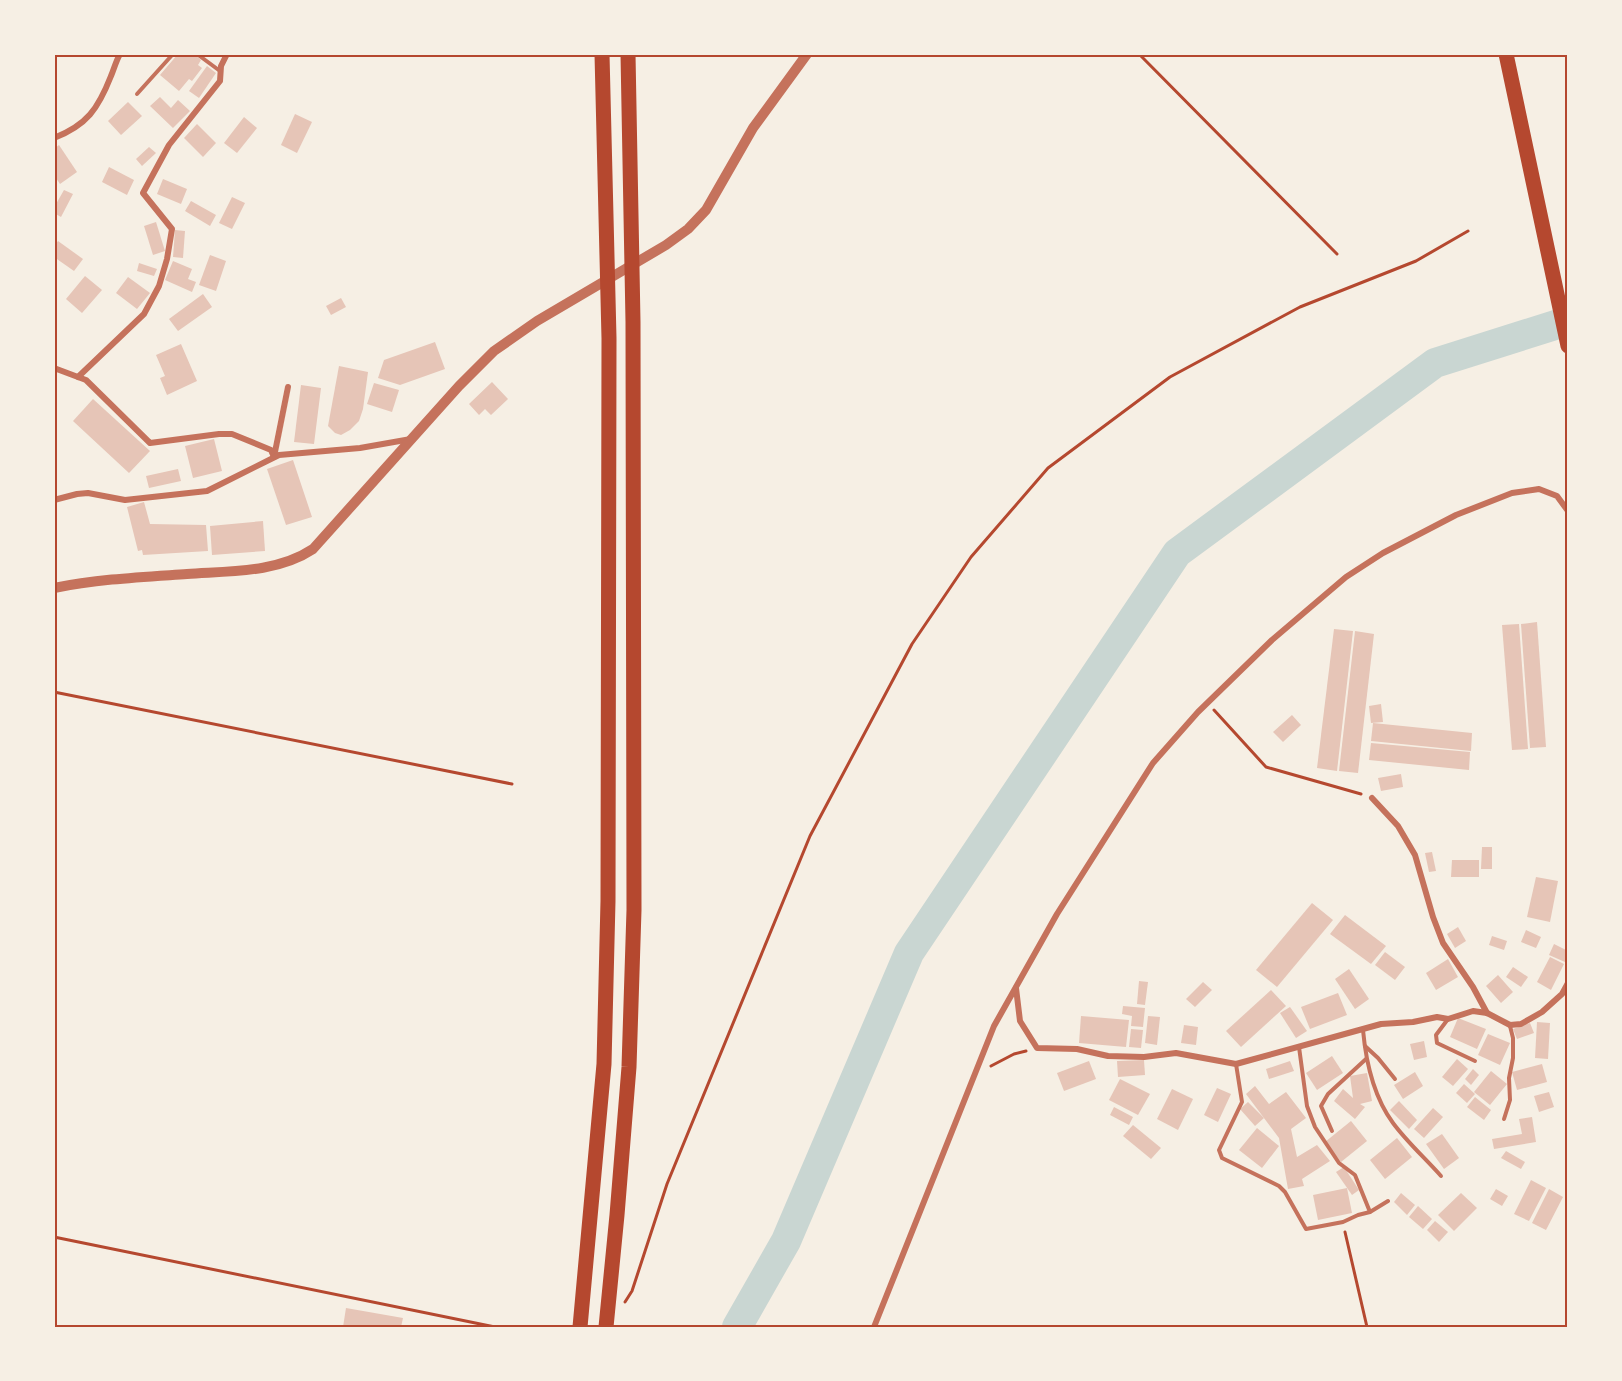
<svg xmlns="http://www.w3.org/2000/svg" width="1622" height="1381" viewBox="0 0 1622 1381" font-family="'Source Sans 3',sans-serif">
<rect width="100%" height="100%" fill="#f6efe4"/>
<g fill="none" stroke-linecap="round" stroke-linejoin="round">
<!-- river -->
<path stroke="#c9d6d2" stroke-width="30" d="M737 1327 786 1241 909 953 1177 553 1435 363 1568 321"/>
</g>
<!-- building -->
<g fill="#e6c5b7">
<path d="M178 54H194L201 60 198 65 202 68 192 81 189 79 179 91 160 75Z"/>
<path d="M207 66 216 73 199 98 189 91Z"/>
<path d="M160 97 171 108 178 100 190 111 173 128 150 106Z"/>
<path d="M128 102 142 116 121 135 108 121Z"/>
<path d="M295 114 312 122 297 153 281 145Z"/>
<path d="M244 117 257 128 237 153 224 143Z"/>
<path d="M197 124 216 143 203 157 184 138Z"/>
<path d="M59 145 77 172 60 184 54 175V149Z"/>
<path d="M149 147 156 153 142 166 136 159Z"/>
<path d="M109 167 134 180 127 195 102 182Z"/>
<path d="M163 179 187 189 181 204 157 194Z"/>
<path d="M64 190 73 194 61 217 54 213V202L56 204Z"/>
<path d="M232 197 245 203 232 229 219 223Z"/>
<path d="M191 201 216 215 210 226 185 211Z"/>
<path d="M156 222 165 251 153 255 144 226Z"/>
<path d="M175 230 185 231 183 258 173 257Z"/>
<path d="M58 241 83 259 74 271 54 257V247Z"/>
<path d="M210 255 226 261 216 291 199 285Z"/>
<path d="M173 261 192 269 188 279 196 282 192 292 165 280Z"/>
<path d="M139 263 157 269 154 276 137 271Z"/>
<path d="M85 276 102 290 82 313 66 299Z"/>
<path d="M128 277 150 293 137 309 116 293Z"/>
<path d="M203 294 212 307 178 331 169 319Z"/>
<path d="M341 298 346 307 331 315 326 306Z"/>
<path d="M435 342 445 369 400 385 378 378 384 360Z"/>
<path d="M181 344 197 381 167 395 160 378 165 376 156 355Z"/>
<path d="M339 366 368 372 363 409 359 421 350 430 341 435 335 433 328 426Z"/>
<path d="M492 382 508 399 491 415 485 409 479 415 469 404Z"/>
<path d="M374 383 399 390 392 412 367 404Z"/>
<path d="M301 385 321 388 314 444 294 442Z"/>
<path d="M93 399 150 451 129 473 73 421Z"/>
<path d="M214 439 222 471 193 478 185 446Z"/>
<path d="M293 460 312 517 286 525 267 469Z"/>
<path d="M178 469 181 481 149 488 146 476Z"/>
<path d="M144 502 150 524 206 525 208 551 143 555 142 550 138 551 127 507Z"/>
<path d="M263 521 265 551 212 555 210 526Z"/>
<path d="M1537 622 1546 747 1530 748 1521 624Z"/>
<path d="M1519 624 1528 749 1512 750 1502 625Z"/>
<path d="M1334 629 1353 631 1337 771 1317 768Z"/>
<path d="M1355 631 1374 634 1358 773 1339 771Z"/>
<path d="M1381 704 1383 722 1371 723 1369 706Z"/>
<path d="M1292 715 1301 725 1283 742 1273 732Z"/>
<path d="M1373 723 1472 733 1471 751 1371 741Z"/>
<path d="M1371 743 1470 752 1469 770 1369 760Z"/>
<path d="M1401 774 1403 787 1381 791 1378 778Z"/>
<path d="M1482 847H1492V869H1481Z"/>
<path d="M1432 852 1436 871 1429 872 1425 853Z"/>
<path d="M1452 860H1479V877H1451Z"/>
<path d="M1536 877 1558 881 1550 922 1527 917Z"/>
<path d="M1312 903 1333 920 1277 987 1256 970Z"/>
<path d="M1345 915 1386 946 1371 964 1330 934Z"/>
<path d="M1458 927 1466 941 1455 948 1447 934Z"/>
<path d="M1526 930 1541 937 1536 948 1521 942Z"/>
<path d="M1492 936 1507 941 1504 950 1489 945Z"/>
<path d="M1554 944 1568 951 1565 962 1549 955Z"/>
<path d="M1385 952 1405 967 1395 980 1375 965Z"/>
<path d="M1550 957 1564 964 1551 990 1537 982Z"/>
<path d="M1448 959 1458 977 1436 990 1426 973Z"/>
<path d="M1513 967 1528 977 1521 987 1506 977Z"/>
<path d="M1349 969 1369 999 1355 1009 1335 979Z"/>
<path d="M1498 975 1513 992 1501 1003 1486 986Z"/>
<path d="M1139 981 1148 982 1145 1005 1137 1004Z"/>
<path d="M1203 982 1212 990 1195 1007 1186 999Z"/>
<path d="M1271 990 1286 1006 1241 1047 1226 1031Z"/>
<path d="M1338 993 1347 1015 1310 1029 1301 1007Z"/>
<path d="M1123 1006 1145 1008 1143 1027 1131 1026 1132 1016 1122 1014Z"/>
<path d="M1290 1007 1307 1031 1296 1038 1280 1013Z"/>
<path d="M1081 1016 1129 1020 1126 1047 1079 1043Z"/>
<path d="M1148 1016 1160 1017 1157 1045 1145 1043Z"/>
<path d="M1458 1018 1486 1029 1477 1049 1450 1037Z"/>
<path d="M1537 1022 1550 1023 1548 1059 1535 1058Z"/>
<path d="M1530 1023 1534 1033 1517 1039 1513 1029Z"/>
<path d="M1184 1025 1198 1027 1196 1045 1181 1043Z"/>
<path d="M1131 1029 1143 1030 1141 1048 1129 1047Z"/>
<path d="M1488 1034 1510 1043 1500 1065 1478 1055Z"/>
<path d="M1424 1041 1427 1057 1414 1060 1410 1044Z"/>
<path d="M1332 1056 1343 1073 1317 1090 1306 1073Z"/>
<path d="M1457 1059 1468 1069 1453 1086 1442 1077Z"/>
<path d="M1144 1060 1145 1075 1118 1077 1117 1061Z"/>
<path d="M1089 1061 1096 1079 1064 1091 1057 1073Z"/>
<path d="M1290 1061 1294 1071 1269 1079 1266 1069Z"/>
<path d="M1542 1064 1547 1082 1517 1090 1512 1072Z"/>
<path d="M1473 1069 1479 1075 1471 1085 1465 1079Z"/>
<path d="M1491 1071 1507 1084 1490 1105 1474 1092Z"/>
<path d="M1415 1072 1423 1086 1403 1099 1394 1085Z"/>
<path d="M1367 1073 1372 1101 1360 1104 1365 1107 1355 1119 1334 1101 1343 1089 1353 1098 1350 1076Z"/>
<path d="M1120 1079 1150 1094 1138 1115 1109 1100Z"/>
<path d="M1464 1084 1475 1094 1467 1103 1456 1093Z"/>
<path d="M1255 1086 1269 1104 1286 1092 1306 1118 1291 1129 1297 1157 1317 1145 1330 1161 1302 1179 1304 1186 1288 1189 1279 1138 1246 1094Z"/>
<path d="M1217 1088 1231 1094 1218 1122 1204 1115Z"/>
<path d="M1172 1089 1193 1099 1178 1130 1157 1119Z"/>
<path d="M1549 1092 1554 1107 1539 1112 1534 1096Z"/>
<path d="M1475 1097 1491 1110 1484 1120 1467 1107Z"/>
<path d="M1399 1101 1417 1120 1409 1129 1390 1110Z"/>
<path d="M1248 1102 1264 1118 1255 1126 1240 1109Z"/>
<path d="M1114 1107 1133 1117 1129 1125 1110 1115Z"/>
<path d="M1433 1108 1443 1117 1424 1138 1414 1129Z"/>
<path d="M1532 1117 1536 1142 1494 1149 1492 1139 1522 1134 1519 1119Z"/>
<path d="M1351 1121 1367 1141 1341 1162 1325 1142Z"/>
<path d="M1133 1125 1161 1148 1151 1159 1123 1136Z"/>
<path d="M1257 1128 1279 1146 1262 1168 1239 1150Z"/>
<path d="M1442 1134 1459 1158 1444 1169 1426 1144Z"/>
<path d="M1397 1138 1412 1157 1385 1179 1370 1160Z"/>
<path d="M1506 1151 1525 1162 1521 1169 1501 1158Z"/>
<path d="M1344 1167 1359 1190 1352 1195 1336 1172Z"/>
<path d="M1531 1180 1546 1188 1529 1221 1514 1214Z"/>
<path d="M1347 1188 1352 1213 1318 1220 1313 1195Z"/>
<path d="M1496 1189 1508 1196 1502 1206 1490 1199Z"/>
<path d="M1549 1189 1563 1197 1546 1230 1532 1223Z"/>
<path d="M1401 1193 1415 1205 1407 1215 1394 1202Z"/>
<path d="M1461 1193 1477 1208 1454 1231 1438 1215Z"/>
<path d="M1418 1206 1432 1219 1423 1229 1409 1217Z"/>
<path d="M1435 1221 1448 1232 1439 1242 1427 1230Z"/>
<path d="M346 1308 403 1318 401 1327H343Z"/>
</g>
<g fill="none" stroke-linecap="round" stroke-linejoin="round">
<!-- path -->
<g stroke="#b5482f" stroke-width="3">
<path d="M1139 54 1337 254"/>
<path d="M54 692 512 784"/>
<path d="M1214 710 1266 767 1361 794"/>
<path d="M991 1066 1014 1054 1026 1051"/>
<path d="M1345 1232 1367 1327"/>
<path d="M54 1237 495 1327"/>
<path d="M625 1302 632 1291 667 1184 810 836 912 644 971 557 1048 468 1170 377 1300 307 1416 261 1468 231"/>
</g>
<!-- service -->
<g stroke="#c5725c" stroke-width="4">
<path d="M197 54 220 71"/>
<path d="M137 94 173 54"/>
<path d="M1448 1019 1436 1035 1437 1043 1475 1061"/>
<path d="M1363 1030C1366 1063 1373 1096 1393 1123 1407 1142 1425 1158 1441 1176"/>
<path d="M1365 1046 1378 1058 1395 1079"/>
<path d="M1299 1047 1307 1106 1315 1127 1339 1163 1355 1175 1370 1212"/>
<path d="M1236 1064 1242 1102 1219 1150 1222 1158 1279 1186 1285 1192 1306 1229 1343 1222 1358 1215 1370 1212 1388 1201"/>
<path d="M1504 1119 1510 1100 1509 1078 1513 1058V1038L1510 1026"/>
<path d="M1332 1131 1321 1106 1328 1094 1366 1059"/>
</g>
<!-- minor -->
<g stroke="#c5725c" stroke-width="6">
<path d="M54 138C87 125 98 109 111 76 114 69 116 61 120 54"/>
<path d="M54 368 86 380 150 443 219 434H232L271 450 274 457"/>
<path d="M78 377 144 314 159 286 167 259 172 229 143 193 169 145 220 81 221 66 227 54"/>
<path d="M274 457 288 387"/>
<path d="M54 500 77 494 88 493 125 500 207 491 279 455 360 448 411 439"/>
<path d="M1372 798 1398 826 1415 855 1433 917 1443 943 1473 987 1487 1013"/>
<path d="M1016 988 1020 1021 1037 1048 1077 1049 1108 1056 1144 1057 1176 1053 1236 1064 1381 1024 1413 1022 1437 1017 1448 1019 1473 1011 1487 1013 1510 1025 1521 1024 1542 1012 1562 994 1568 983"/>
<path d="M874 1327 994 1026 1057 914 1153 763 1198 712 1272 640 1346 577 1383 553 1456 515 1512 493 1539 489 1557 496 1568 511"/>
</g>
<!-- tertiary -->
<path stroke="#c5725c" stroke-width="10" d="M54 588C98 579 143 577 187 574 229 571 277 573 313 549L459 386 494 351 537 321 666 245 688 229 706 210 753 128 807 54"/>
<!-- motorway -->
<g stroke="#b5482f" stroke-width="15">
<path d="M1506 54 1568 346"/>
<path d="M580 1327 604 1064 608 901 609 338 602 54"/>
<path d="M606 1327 617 1215 629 1067 634 910 633 322 628 54"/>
</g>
</g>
<!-- border -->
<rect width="1622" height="1381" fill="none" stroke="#f6efe4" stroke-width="111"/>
<rect x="56" y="56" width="1510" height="1270" fill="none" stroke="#b5482f" stroke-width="2"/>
</svg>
